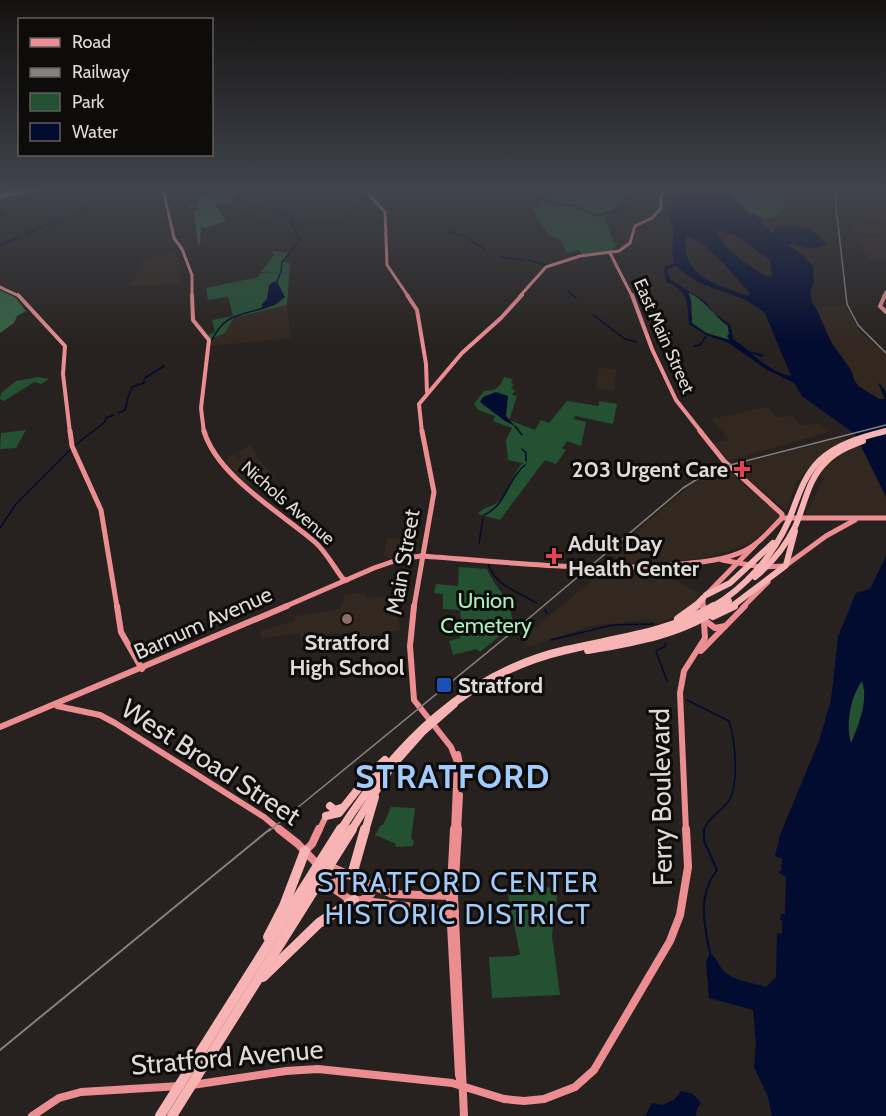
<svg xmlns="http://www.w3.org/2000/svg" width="886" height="1116" viewBox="0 0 886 1116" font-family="Cabin,sans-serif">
<rect width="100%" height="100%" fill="#27221f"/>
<!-- built -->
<g fill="#322820">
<path d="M870 196 886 207V223L862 220 852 210H856V206Z"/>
<path d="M298 197H363L362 201 351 202 347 214H344L342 219 295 218 296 210 279 208 273 209V216L263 219 239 207 262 199Z"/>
<path d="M853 221 886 224V236L854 233Z"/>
<path d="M856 236 886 238V260L872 261 864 254Z"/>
<path d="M174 252 182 273 178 274V279L182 278 181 285 128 286 137 275 142 261Z"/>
<path d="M287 305 291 338 211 346 210 340 225 333 234 318Z"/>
<path d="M845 305 859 331 886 354V392L881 384H878L885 400 879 399 858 386 831 342 815 307Z"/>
<path d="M599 368 617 369 614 391 596 388Z"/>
<path d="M766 407 778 417 792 416 803 426 819 423 829 432 727 461 713 443 730 440 711 419Z"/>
<path d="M841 438 852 447 859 444 863 448 886 497V516H805L824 478 805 472 797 482 786 511 733 466Z"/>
<path d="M250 445 258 455 256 456 276 478 274 480 269 474 247 486 225 460 234 454 238 458 241 456 238 452Z"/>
<path d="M729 468 735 477 780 515V517L753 542 714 556 654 565 634 566 626 561 608 555 693 483 710 474Z"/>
<path d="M387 538 419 540 418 552 391 559 384 556Z"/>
<path d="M601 570 659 572 703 595 685 613 658 623 646 620 590 626 529 647 521 639 599 575Z"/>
<path d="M345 594H365L366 598 386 596 396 613 401 630 342 642 340 633 301 639 300 633 261 639 260 631 295 621V616L340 609Z"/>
</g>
<!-- green -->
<g fill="#255133">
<path d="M590 189H628L632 192 604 216 613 241 617 245 607 253 582 254 579 250 567 253 560 239 549 236 532 209 540 205 538 202Z"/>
<path d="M725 189H769L782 197 785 206C767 235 738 205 725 189Z"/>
<path d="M272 251 290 253 283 262 290 263 287 305 234 318 225 333 210 340 208 335 215 332 212 320 233 316 228 297 208 300 206 288 258 277 261 273 288 274 261 272 274 255Z"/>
<path d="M688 293C704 297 715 316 728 326L730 340 701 331 692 323 691 300Z"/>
<path d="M38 377 49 379 41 384 34 382 4 401 0 399 1 393 16 381Z"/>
<path d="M504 377 513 379 511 383 514 384 511 388 515 391 512 395 517 396 509 420 535 430 541 420 549 423 567 401 599 406V401L617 404 613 424 575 416 574 419 586 422 581 446 567 441 562 448 566 450 556 464 545 460 500 520 478 514C484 506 491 508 498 502 511 491 511 474 523 463L508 460 506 440 512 428 493 421 495 416 478 410 474 404 484 391 494 390 501 384Z"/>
<path d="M26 430 16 448 0 449 1 433Z"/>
<path d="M459 567 487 569C498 594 510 594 513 625L480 652 476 649 453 655 449 641 460 638 459 632 462 631 460 610 443 609V594L434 593 436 584 458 586Z"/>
<path d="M862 681C869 702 858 724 851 744 845 726 850 696 862 681Z"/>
<path d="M391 807 415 808 411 839 414 840 413 846 395 847 396 844 375 835 381 825H383Z"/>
<path d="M506 885 558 888 552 936 560 995 492 998 489 957 516 956 520 954Z"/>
</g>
<!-- forest -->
<g fill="#346342">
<path d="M227 189H239L230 203 215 204 226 221 205 228 201 226 200 244H198L194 211 199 210V207L188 208 189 205H198L199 196Z"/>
<path d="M0 290 16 298 26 311 17 316 14 323 0 333Z"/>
</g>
<!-- water -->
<g fill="#020b30" fill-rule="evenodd">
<path d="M677 189H725L748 213 761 218 763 225 778 237 774 233 776 227C798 225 812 226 827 244 819 250 801 249 793 243L788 245 803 255 813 266 814 283 810 292 812 303 817 310 831 342 851 370 854 379 858 386 879 399H885L878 382 886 392V497L855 434 802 396 794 383 764 368 729 343 706 335 689 324C688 304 688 290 667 282L664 271 665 267 674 263C669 246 678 229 668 215L671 208 670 203H672ZM719 230 738 237 770 260 772 276 767 277C749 265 727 253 717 233ZM686 237C706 239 735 277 749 292V296C718 285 681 279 686 237ZM675 266 699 283 746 300 765 313 791 376C777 374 762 363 751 353L762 357 764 355 749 351 733 339 731 326 728 323 714 313 705 301 670 280 667 269ZM688 292C705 300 713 315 728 326L729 334 727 336 730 340 708 334 692 323 691 300Z"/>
<path d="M273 282H277L285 297 275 305 262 309V304L267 299 269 285Z"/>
<path d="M496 392 508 396 506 416 515 426 505 421 480 402 483 397Z"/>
<path d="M886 556V1116H772L768 1097 754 1067 756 1043 753 1010 709 998 706 962 710 953C718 959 718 966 725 972 734 981 754 983 766 987L776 977 777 933 782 934V921L780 920 781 914H785L786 877 778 872 781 871 782 859 775 856 780 835 819 741 831 700 838 637 856 593 870 589ZM862 681C869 700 859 726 851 743 845 726 851 695 862 681Z"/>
<path d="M681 1091 693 1094 701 1103 697 1109 696 1116H645L652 1103 662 1105 674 1100Z"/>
</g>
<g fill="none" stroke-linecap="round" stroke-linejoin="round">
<!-- stream-far1 -->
<g stroke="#020b30" stroke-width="1.5">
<path d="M529 189 536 196"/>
<path d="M630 189 637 190 645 198"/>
<path d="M41 190 52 189"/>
<path d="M540 198 552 203 574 206 597 216 640 203"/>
<path d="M252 207C268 206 278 214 293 215L291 222 297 234"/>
<path d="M0 215 3 214 0 212 3 209"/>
<path d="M79 215 92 201"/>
<path d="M39 228 58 221"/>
<path d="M449 232 464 236 485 250"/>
<path d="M27 234 36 229"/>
<path d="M0 245 19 237"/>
<path d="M293 248 300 240 297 236"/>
<path d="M501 257 522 260"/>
<path d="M529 260 546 265"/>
<path d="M281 273 282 262 292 250"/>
<path d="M276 284 280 274"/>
<path d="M568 291 576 298"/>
<path d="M593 315 625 339 636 342"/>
<path d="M212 340C225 314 238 316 264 308"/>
<path d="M694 346 700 345 706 336"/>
<path d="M145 378 164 366"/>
<path d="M127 400 132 387 144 383V380"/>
<path d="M118 413 125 410 127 402"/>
<path d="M515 426 522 435"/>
<path d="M74 446 105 422 106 418 114 415"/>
<path d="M522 449 526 453V461"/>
<path d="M484 515C507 505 507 479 525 465"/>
<path d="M0 528 16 504 71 449"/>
<path d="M479 543 483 518"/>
<path d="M488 563C495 587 517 590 536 603"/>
<path d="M545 610 547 613"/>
<path d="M551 640 612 625 653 624"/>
<path d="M665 643 666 646 656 651 667 681"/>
<path d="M687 700 729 721C735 739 740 786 728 802 720 812 708 818 703 831"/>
</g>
<!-- stream -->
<path stroke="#020b30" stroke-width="2" d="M704 829V841L717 870C697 896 704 923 710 953"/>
<!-- major-far4 -->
<g stroke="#ec8e91" stroke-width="3">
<path d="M163 189 174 238 182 249 192 275V296"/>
<path d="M364 189 385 212 387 265 408 296"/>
<path d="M0 197 41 189"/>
<path d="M610 253 632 296"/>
<path d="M0 287 19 296"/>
<path d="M520 296 546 267 580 256 619 251 630 243 635 226 652 218 661 208V195L667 189"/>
<path d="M884 296 886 292"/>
</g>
<!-- major-far3 -->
<g stroke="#ec8e91" stroke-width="4">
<path d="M18 295 65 346 63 374 70 433"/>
<path d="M192 295 193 320 209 340 201 408 204 433"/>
<path d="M407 295 417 310 426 364 427 392"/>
<path d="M632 295 652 349 676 400 702 433"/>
<path d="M885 295 880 306 886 312"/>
<path d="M422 433 419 404 462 353 501 318 522 295"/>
</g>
<!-- major-far2 -->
<g stroke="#ec8e91" stroke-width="5">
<path d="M70 431 72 446 101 510 117 607"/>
<path d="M204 431C217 476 280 512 315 542 326 552 334 567 343 579L347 580"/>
<path d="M700 431 724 461 782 514V518"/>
<path d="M722 560 761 567 784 566"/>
<path d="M785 566 826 536 855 520"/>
<path d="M284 607 374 568 400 559 421 556C508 562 595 573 682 564 703 562 725 560 744 551 759 544 770 530 782 518H886"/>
<path d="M414 607 434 492 422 431"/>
<path d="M703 607V598L755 545"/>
<path d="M743 607 768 582"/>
</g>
<!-- major-far1 -->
<g stroke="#ec8e91" stroke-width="6">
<path d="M117 606 121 632 142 669"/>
<path d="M414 606 410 646 414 700 451 747 457 762 454 831"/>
<path d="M707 622 715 628 725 626"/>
<path d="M701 651 745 606"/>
<path d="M57 706 100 715 115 723 264 817 281 831"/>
<path d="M0 727 287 606"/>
<path d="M458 754 462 774"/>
<path d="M319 831 326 816"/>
<path d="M458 831 460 795"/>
<path d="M686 831 680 693 684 671 705 638 703 606"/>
</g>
<!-- major -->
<g stroke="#ec8e91" stroke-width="8">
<path d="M279 829 298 844 318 865"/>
<path d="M454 829 450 906 459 1075 462 1085"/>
<path d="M458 829 454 896 464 1116"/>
<path d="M305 851 312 844 319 829"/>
<path d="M329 866 392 894 451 896"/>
<path d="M325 870 337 891 349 899 455 912"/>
<path d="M336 888 340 878 347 875"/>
<path d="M362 900 371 894 366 883"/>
<path d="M192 1085 286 1071 318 1069 452 1083 504 1099 524 1101 544 1099 575 1087 594 1070 670 941 680 915 688 867 686 829"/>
<path d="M32 1116 59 1098 81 1092 180 1086"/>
</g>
<!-- highway-far4 -->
<path stroke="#f8b3b4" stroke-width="4" d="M0 195 30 189"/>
<!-- highway-far3 -->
<path stroke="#f8b3b4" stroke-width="5" d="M880 433 886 431"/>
<!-- highway-far2 -->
<g stroke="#f8b3b4" stroke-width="6">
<path d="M786 565 795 531"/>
<path d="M755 577C772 563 785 547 795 527 805 504 808 478 827 461 837 451 850 446 863 441"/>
<path d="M706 595 730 583 773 543"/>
<path d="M694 607 703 598"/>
<path d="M712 607C745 588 772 557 788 522 797 501 802 478 819 461 837 444 862 437 886 431"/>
<path d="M720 607 729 601"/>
<path d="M731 607 785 566"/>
</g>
<!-- highway-far1 -->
<g stroke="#f8b3b4" stroke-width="8">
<path d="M713 616 734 606"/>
<path d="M678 619 696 606"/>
<path d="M588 650C635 642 683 634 722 606"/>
<path d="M330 806 335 810 341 808"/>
<path d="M326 816 339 813 370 774 385 760"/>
<path d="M340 831C394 746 465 673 566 650 617 638 669 633 714 606"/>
<path d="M351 831 391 767 422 732 454 704"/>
<path d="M365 831 375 797"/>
</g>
<!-- highway -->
<g stroke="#f8b3b4" stroke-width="10">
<path d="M352 875 365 829"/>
<path d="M268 937 284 906 305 851"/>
<path d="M263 977 319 923 354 900"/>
<path d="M160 1116 341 829"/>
<path d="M172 1116 352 829"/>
</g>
<!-- rail-far1 -->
<g stroke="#85817e" stroke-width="1.5">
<path d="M834 189 847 304 858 325 886 353"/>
<path d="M269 831 522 624 683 488 707 473 730 465 886 425"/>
</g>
<!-- rail -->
<path stroke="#85817e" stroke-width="2" d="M0 1050 270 829"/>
</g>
<!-- sky -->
<linearGradient id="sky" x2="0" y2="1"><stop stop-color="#151311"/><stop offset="0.55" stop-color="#41444d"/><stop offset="1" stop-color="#41444d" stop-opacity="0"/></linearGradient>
<rect width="886" height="345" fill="url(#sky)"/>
<!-- markers -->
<g fill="#e0444e" stroke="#0e0c0b" stroke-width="2">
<path d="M739 460h6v6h6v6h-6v6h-6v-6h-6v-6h6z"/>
<path d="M551 547h6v6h6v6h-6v6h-6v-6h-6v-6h6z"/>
</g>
<circle fill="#8d6e63" stroke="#0e0c0b" stroke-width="2" cx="347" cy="619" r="6"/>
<rect fill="#1a4fb4" stroke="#0e0c0b" stroke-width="2" x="436" y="677" width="16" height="16" rx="3"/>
<g text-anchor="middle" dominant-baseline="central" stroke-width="6" stroke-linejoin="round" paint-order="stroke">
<!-- far-street labels -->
<g font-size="18" fill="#dedad8" stroke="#0e0c0b">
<text transform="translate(664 336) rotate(66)">East Main Street</text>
<text transform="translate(288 503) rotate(41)">Nichols Avenue</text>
</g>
<!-- poi labels -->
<g font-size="22" font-weight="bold" fill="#dedad8" stroke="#0e0c0b" text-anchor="start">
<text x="728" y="469" text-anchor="end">203 Urgent Care</text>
<text x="568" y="543">Adult Day<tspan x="568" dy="25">Health Center</tspan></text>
<text x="347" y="642" text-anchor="middle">Stratford<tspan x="347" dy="25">High School</tspan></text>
<text x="458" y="685">Stratford</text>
</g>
<!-- street labels -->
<g font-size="22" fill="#dedad8" stroke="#0e0c0b">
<text transform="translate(403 562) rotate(-80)">Main Street</text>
<text transform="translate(203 623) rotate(-24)">Barnum Avenue</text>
</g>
<!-- park labels -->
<g font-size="22" fill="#a8f2bc" stroke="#0e0c0b">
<text x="486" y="600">Union<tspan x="486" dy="25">Cemetery</tspan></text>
</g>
<!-- near-street labels -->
<g font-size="27" fill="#dedad8" stroke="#0e0c0b">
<text transform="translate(211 762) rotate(33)">West Broad Street</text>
<text transform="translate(661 797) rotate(-91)">Ferry Boulevard</text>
<text transform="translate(227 1057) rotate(-5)">Stratford Avenue</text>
</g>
<!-- near-neighbourhood labels -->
<g font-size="28" letter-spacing="1.5" fill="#a2ccfb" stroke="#0e0c0b">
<text x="458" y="882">STRATFORD CENTER<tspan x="458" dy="32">HISTORIC DISTRICT</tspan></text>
</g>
<!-- near-district labels -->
<g font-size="33" font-weight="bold" letter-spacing="1.5" fill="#a2ccfb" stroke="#0e0c0b">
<text x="453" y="776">STRATFORD</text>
</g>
</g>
<!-- legend -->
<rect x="18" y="18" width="195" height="138" fill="#0e0c0b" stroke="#615e5d" stroke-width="1.5"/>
<rect x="30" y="38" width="30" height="9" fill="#ec8e91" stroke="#615e5d" stroke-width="1.5"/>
<text x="72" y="48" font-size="18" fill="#dedad8">Road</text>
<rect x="30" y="68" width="30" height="9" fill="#85817e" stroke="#615e5d" stroke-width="1.5"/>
<text x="72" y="78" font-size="18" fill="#dedad8">Railway</text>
<rect x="30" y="93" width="30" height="18" fill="#255133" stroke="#615e5d" stroke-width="1.5"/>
<text x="72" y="108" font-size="18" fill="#dedad8">Park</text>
<rect x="30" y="123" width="30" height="18" fill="#020b30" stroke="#615e5d" stroke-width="1.5"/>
<text x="72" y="138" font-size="18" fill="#dedad8">Water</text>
</svg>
